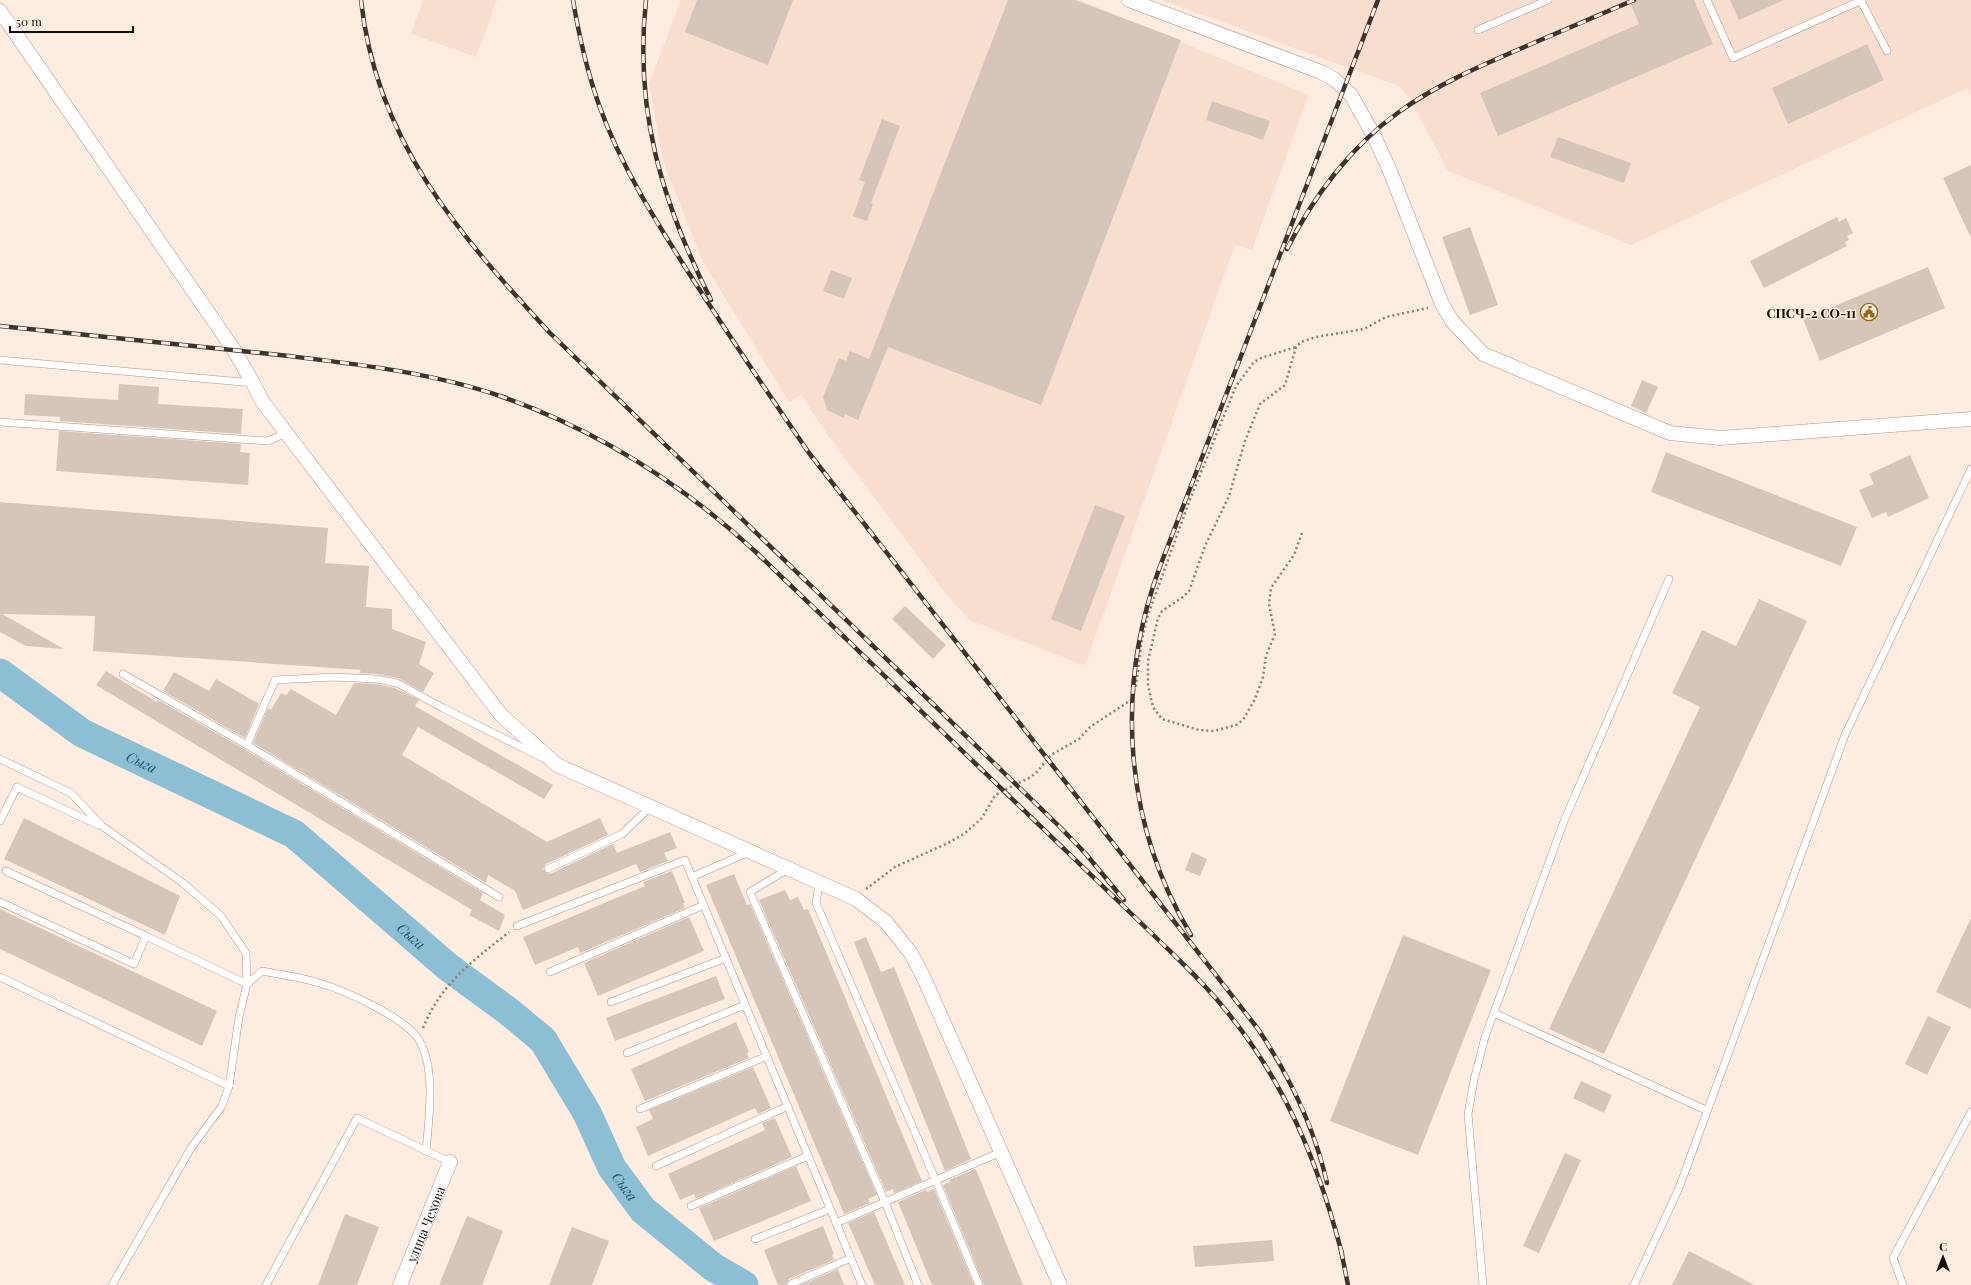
<svg xmlns="http://www.w3.org/2000/svg" width="1971" height="1285" viewBox="0 0 1971 1285" font-family="'Playfair Display',serif">
<rect width="100%" height="100%" fill="#ffece1"/>
<!-- built -->
<g fill="#f7dece">
<path d="M423 0H497L476 57 411 34Z"/>
<path d="M681 0H1080L1309 95 1252 250 1235 245 1085 666 969 620 942 589 827 434 801 395 789 402 703 262 663 161 649 84Z"/>
<path d="M1161 0H1971V95L1968 88 1631 245 1448 171 1412 103 1399 86Z"/>
</g>
<g fill="none" stroke-linecap="round" stroke-linejoin="round">
<!-- river -->
<path stroke="#8cbed4" stroke-width="29" id="s1" d="M0 673 82 733 294 834 448 967 508 1011 543 1040 587 1113 612 1168 643 1210 713 1267 744 1285"/>
</g>
<!-- building -->
<g fill="#d6c6b9">
<path d="M697 0H793L768 65 685 32Z"/>
<path d="M1008 0H1075L1181 40 1041 405 888 347 858 420 845 414 844 418 827 410 823 397 839 358 846 361 850 351 869 359Z"/>
<path d="M1629 0H1694L1713 44 1498 136 1480 93 1639 24Z"/>
<path d="M1730 0H1784L1739 20Z"/>
<path d="M1867 44 1884 80 1788 124 1772 88Z"/>
<path d="M1212 101 1270 121 1263 140 1206 120Z"/>
<path d="M882 119 900 126 871 203 873 204 867 221 853 216 865 182 859 180Z"/>
<path d="M1558 137 1631 163 1624 183 1550 157Z"/>
<path d="M1971 165V238L1943 178Z"/>
<path d="M1837 217 1839 222 1846 218 1853 233 1847 236 1849 240 1845 242 1847 246 1764 288 1750 261Z"/>
<path d="M1470 227 1498 305 1470 315 1442 237Z"/>
<path d="M1928 267 1945 308 1820 361 1803 319Z"/>
<path d="M831 270 852 278 844 299 823 291Z"/>
<path d="M1642 380 1658 387 1646 413 1631 406Z"/>
<path d="M119 384 159 387 158 404 243 409 241 434 60 421V417L24 415 25 394 118 400Z"/>
<path d="M59 431 241 444 240 452 250 453 248 485 56 471Z"/>
<path d="M1666 452 1857 527 1841 566 1651 492Z"/>
<path d="M1910 455 1929 498 1888 517 1886 512 1872 518 1859 490 1874 484 1869 474Z"/>
<path d="M0 502 328 528 325 563 369 566 366 607 392 609V629L426 642 419 664 434 673 423 692 398 678 377 674 359 673 361 670 93 651 95 616 2 614 64 649 26 646 0 632Z"/>
<path d="M1095 505 1125 516 1081 631 1051 619Z"/>
<path d="M1759 599 1807 621 1604 1054 1549 1029 1700 707 1672 693 1702 630 1736 646Z"/>
<path d="M905 606 946 645 933 659 892 619Z"/>
<path d="M106 671 157 702 158 700 244 749 483 893 480 900 505 915 499 931 469 915 472 910 96 685Z"/>
<path d="M174 672 209 691 216 679 259 704 245 738 163 691Z"/>
<path d="M354 683 376 684 395 688 419 700 415 706 553 785 544 799 418 727 402 755 547 842 600 818 608 835 546 864 543 869 546 873 550 874 613 844 617 853 670 832 677 848 664 853 668 861 640 872 636 864 523 910 515 891 488 875 486 883 253 743 268 708 271 710 281 693 286 695 291 689 336 715Z"/>
<path d="M24 818 180 896 165 935 4 859Z"/>
<path d="M1192 852 1207 859 1200 876 1185 870Z"/>
<path d="M672 871 685 903H683L685 908 580 953 578 947 535 965 523 937 645 886 643 882Z"/>
<path d="M734 874 747 905 750 904 877 1195 868 1199 870 1203 844 1214 706 885Z"/>
<path d="M785 890 790 900 798 897 804 910 808 909 922 1181 894 1193 893 1189 886 1192 759 900Z"/>
<path d="M0 909 217 1011 202 1046 0 949Z"/>
<path d="M689 917 704 951 598 996 584 963Z"/>
<path d="M1971 918V1009L1936 992Z"/>
<path d="M1403 935 1491 970 1418 1155 1330 1121Z"/>
<path d="M866 937 881 972 894 967 971 1159 945 1171 854 942Z"/>
<path d="M716 976 725 999 615 1041 606 1018Z"/>
<path d="M1928 1016 1951 1027 1927 1075 1905 1064Z"/>
<path d="M736 1022 749 1052 747 1053 749 1058 645 1101 631 1069Z"/>
<path d="M753 1067 771 1108 758 1114 755 1108 648 1156 636 1127 653 1119 649 1110Z"/>
<path d="M1581 1081 1612 1095 1604 1113 1573 1098Z"/>
<path d="M775 1118 792 1157 696 1199 694 1194 680 1200 668 1174 765 1130 762 1123Z"/>
<path d="M1565 1153 1581 1160 1539 1253 1523 1246Z"/>
<path d="M796 1166 811 1201 714 1241 699 1208Z"/>
<path d="M975 1169 977 1172 1023 1285H984L943 1185 950 1182 949 1180Z"/>
<path d="M934 1189 974 1285H932L898 1202 926 1190 927 1192Z"/>
<path d="M874 1212 905 1285H875L848 1223Z"/>
<path d="M345 1214 379 1227 357 1285H318Z"/>
<path d="M467 1216 503 1231 482 1285H439Z"/>
<path d="M823 1226 834 1254 832 1255 834 1260 789 1279 786 1285H778L764 1250Z"/>
<path d="M572 1227 609 1241 592 1285H549Z"/>
<path d="M1272 1240 1274 1261 1195 1267 1193 1246Z"/>
<path d="M1689 1251 1755 1285H1672Z"/>
<path d="M838 1269 844 1285H801Z"/>
</g>
<g fill="none" stroke-linecap="round" stroke-linejoin="round">
<defs>
<g id="lane">
<path d="M1707 0 1733 58 1862 0"/>
<path d="M1861 1 1887 51"/>
<path d="M1478 30 1548 0"/>
<path d="M0 360 253 383"/>
<path d="M0 422 268 441 286 433"/>
<path d="M123 674 247 745 499 897"/>
<path d="M247 745 275 680 333 677 377 679 397 683 443 708 541 757"/>
<path d="M0 759 71 793 102 826 183 883 221 916 246 953 247 984 239 1017 229 1086 222 1106 191 1148 112 1285"/>
<path d="M0 821 17 787 98 825"/>
<path d="M548 869 622 834 650 807"/>
<path d="M788 869 750 892 885 1202 918 1285"/>
<path d="M6 871 146 936"/>
<path d="M692 877 862 1285"/>
<path d="M819 884 816 903 936 1181 979 1285"/>
<path d="M0 902 134 964 146 936 247 984 262 971C281 975 301 977 319 983 344 990 406 1018 419 1040 436 1068 429 1119 426 1151"/>
<path d="M517 926 685 860 692 877 749 852"/>
<path d="M550 972 704 905"/>
<path d="M0 977 229 1086"/>
<path d="M611 1002 726 958"/>
<path d="M1494 1013 1706 1110"/>
<path d="M627 1053 745 1005"/>
<path d="M640 1109 767 1056"/>
<path d="M656 1166 788 1106"/>
<path d="M691 1206 808 1156"/>
<path d="M836 1223 1001 1152"/>
<path d="M755 1239 830 1209"/>
<path d="M791 1284 851 1258"/>
<path d="M266 1285 357 1118 450 1162"/>
<path d="M1483 1285 1468 1114 1474 1080 1485 1037 1564 821 1669 579"/>
<path d="M1634 1285 1679 1188 1845 735 1971 469"/>
<path d="M1903 1285 1893 1258 1971 1112"/>
</g>
<g id="street">
<path d="M1129 0 1321 72 1334 79 1351 95 1373 134 1390 171 1442 304 1452 321 1483 354 1670 433 1720 438 1971 419"/>
<path d="M0 11 234 350 253 383 262 401 501 715 557 765 856 899 886 922 910 952 923 976 1060 1285"/>
<path id="s2" d="M400 1285 450 1162"/>
</g>
</defs>
<!-- lane casing -->
<use href="#lane" stroke="#a7958b" stroke-width="8"/>
<!-- street casing -->
<use href="#street" stroke="#a7958b" stroke-width="15"/>
<!-- path -->
<g stroke="#8c7f78" stroke-width="2.5" stroke-dasharray="2 3" stroke-linecap="butt">
<path d="M1302 533 1294 555 1271 588 1269 604 1275 634 1266 656 1263 677 1255 699 1243 720 1236 725 1214 731 1199 730 1162 719 1153 707 1148 685V661L1158 618 1162 611 1183 597 1189 591 1205 546 1229 496 1245 441 1260 404 1285 385 1296 347 1301 342 1316 337 1364 329 1386 317 1428 308"/>
<path d="M866 889 895 867 950 842 964 834 982 818 994 797 1000 792 1029 778 1036 773 1051 755 1079 739 1090 727 1131 700 1136 685 1142 639 1148 615 1189 502 1236 386 1254 362 1261 358 1296 347"/>
<path d="M423 1028C441 983 472 962 509 932"/>
</g>
<!-- lane -->
<use href="#lane" stroke="#fff" stroke-width="7"/>
<!-- street -->
<use href="#street" stroke="#fff" stroke-width="14"/>
<defs>
<g id="rail">
<path d="M361 0C376 141 458 233 550 333L1060 827 1085 853 1124 900"/>
<path d="M573 0C579 36 587 71 599 105 621 167 657 223 692 278 730 337 769 395 809 453L1258 1029C1290 1077 1314 1126 1327 1183"/>
<path d="M646 0C634 111 662 202 711 300"/>
<path d="M1287 249C1313 197 1351 146 1399 112 1436 85 1480 66 1522 48 1560 32 1597 16 1634 0"/>
<path d="M0 326C93 336 187 345 280 355 355 364 431 372 503 397 599 431 684 485 758 554L1171 952C1189 970 1207 987 1223 1007 1285 1081 1318 1162 1342 1254"/>
<path d="M1191 935C1124 824 1115 690 1159 569L1378 0"/>
<path d="M1341 1250 1348 1285"/>
</g>
</defs>
<!-- rail casing -->
<use href="#rail" stroke="#3c342f" stroke-width="4.5"/>
<!-- rail -->
<use href="#rail" stroke="#ffece1" stroke-width="3" stroke-dasharray="9" stroke-linecap="butt"/>
</g>
<!-- icons -->
<defs>
<symbol id="civic-ring" viewBox="-11 -11 22 22"><circle r="9.5" fill="#ffece1" stroke="#916c13" stroke-width="1.5"/><path d="M-.6-6.5H3V-4.5H.6V-3L4-1V1h2V6H-6V1h2V-1L-.6-3ZM-1.2 2.5V6h2.4V2.5Z" fill="#916c13"/></symbol>
</defs>
<g fill-rule="evenodd">
<use href="#civic-ring" x="1859" y="302" width="20" height="20"/>
</g>
<g text-anchor="middle" dominant-baseline="central" stroke-width="3" stroke-linejoin="round" paint-order="stroke">
<!-- poi labels -->
<g font-size="13" font-weight="bold" fill="#110b08" stroke="#ffece1" text-anchor="end">
<text x="1856" y="312">СПСЧ-2 СО-11</text>
</g>
<!-- street labels -->
<g font-size="13" fill="#110b08" stroke="#ffece1">
<text stroke="none"><textPath href="#s2" startOffset="66">улица Чехова</textPath></text>
</g>
<!-- water labels -->
<g font-size="14" font-style="italic" fill="#14556c" stroke="#ffece1">
<text stroke="none"><textPath href="#s1" startOffset="168">Сыга</textPath></text>
<text stroke="none"><textPath href="#s1" startOffset="492">Сыга</textPath></text>
<text stroke="none"><textPath href="#s1" startOffset="828">Сыга</textPath></text>
</g>
</g>
<!-- north arrow -->
<g transform="translate(1943 1257)" stroke="#ffece1" stroke-width="3" paint-order="stroke">
<path d="M0-3L7 15L0 10L-7 15Z" fill="#110b08"/>
<text y="-6" font-size="11" font-weight="bold" text-anchor="middle" fill="#110b08">С</text>
</g>
<!-- scale -->
<path d="M10 26v6h123v-6" fill="none" stroke="#110b08" stroke-width="2"/>
<text x="16" y="26" font-size="12" fill="#110b08" stroke="#ffece1" stroke-width="3" paint-order="stroke">50 m</text>
</svg>
